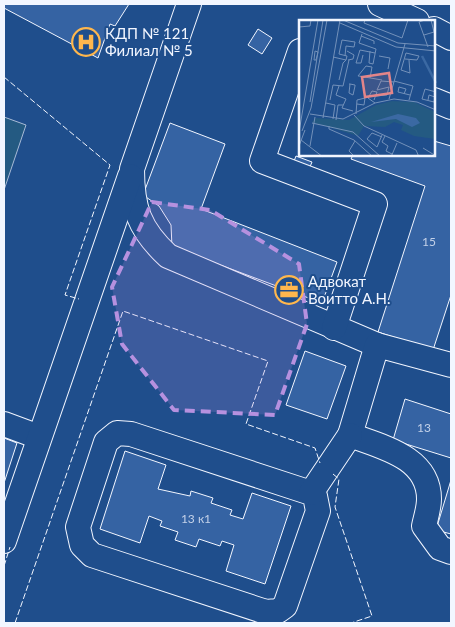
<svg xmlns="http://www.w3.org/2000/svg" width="455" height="627" viewBox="0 0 455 627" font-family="Lato,sans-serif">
<rect width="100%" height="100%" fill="#1f4e8c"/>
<!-- green -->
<path fill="#245a82" stroke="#a8bbd7" d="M4 117 26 125 4 190Z"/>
<!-- building -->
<g fill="#3563a3" stroke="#f2f6ff">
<path d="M4 4H129L115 26 110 24 98 58 4 8Z"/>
<path d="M258 29 272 38 262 54 248 45Z"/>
<path d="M170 123 225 144 201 209 337 262 322 303 172 247 171 225 159 206 143 195Z"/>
<path d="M434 141 451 146V295L433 350 378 332 425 186 351 159 353 155H434Z"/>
<path d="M296 156 312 162 305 179 289 174Z"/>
<path d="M305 351 346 366 327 419 286 405Z"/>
<path d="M405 399 451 414V458L393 440Z"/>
<path d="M4 438 17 443 4 483Z"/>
<path d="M125 451 166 465 158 489 190 496 191 491 213 498 211 503 232 510 230 515 243 519 252 493 291 506 265 584 226 571 234 545 222 541 220 546 199 539 196 547 175 540 178 532 160 526 162 521 149 516 140 543 100 529Z"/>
<path d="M451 480V534L436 530Z"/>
</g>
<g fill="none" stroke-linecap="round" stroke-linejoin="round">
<defs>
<g id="minor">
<path d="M189 4 132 169C132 208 139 229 168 256L377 345"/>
<path d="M380 4 417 21"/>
<path d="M434 29 451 38"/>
<path d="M300 51 262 161 375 204 334 328"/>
<path d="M434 100 451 107"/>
<path d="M451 365 377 345 350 435C382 447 429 457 429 499 429 508 426 517 424 526L440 548 451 552"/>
<path d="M4 424 39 437"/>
<path d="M117 433 131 434 311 493 315 496 318 511 285 606 278 611 266 612 92 555 82 545 78 527 106 442Z"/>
<path d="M311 493 350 435"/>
<path d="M4 541 130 176"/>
</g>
</defs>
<!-- minor casing -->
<use href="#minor" stroke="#f2f6ff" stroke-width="26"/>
<!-- minor -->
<use href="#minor" stroke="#1f4e8c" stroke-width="24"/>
<!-- fence -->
<g stroke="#f2f6ff" stroke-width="1" stroke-dasharray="6 2.5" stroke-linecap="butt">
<path d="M4 77 110 165 65 295 79 299"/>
<path d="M333 474 339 479 335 507 372 616 351 623"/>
<path d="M4 566 10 547"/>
<path d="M15 623 123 311 268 361 246 424 315 448 320 463"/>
</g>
</g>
<!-- marked area -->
<path fill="#b691df" fill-opacity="0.2" stroke="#b691df" stroke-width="4" stroke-dasharray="10 6" stroke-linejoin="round" d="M152 202 210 210 299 264 307 324 275 415 174 410 122 344 112 287Z"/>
<!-- icons -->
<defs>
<symbol id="hospital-ring" viewBox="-11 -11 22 22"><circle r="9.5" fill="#1f4e8c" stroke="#ffb74d" stroke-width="1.5"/><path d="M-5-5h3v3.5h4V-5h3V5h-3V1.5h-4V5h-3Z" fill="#ffb74d"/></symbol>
<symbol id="office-ring" viewBox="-11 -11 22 22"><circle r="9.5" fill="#1f4e8c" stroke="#ffb74d" stroke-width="1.5"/><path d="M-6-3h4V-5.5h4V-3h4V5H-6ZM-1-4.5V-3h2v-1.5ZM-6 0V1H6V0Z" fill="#ffb74d"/></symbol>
</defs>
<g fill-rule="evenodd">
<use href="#hospital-ring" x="70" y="26" width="32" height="32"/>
<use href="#office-ring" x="273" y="274" width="32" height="32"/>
</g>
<g text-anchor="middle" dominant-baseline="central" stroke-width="4" stroke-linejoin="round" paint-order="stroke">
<!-- number labels -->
<g font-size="12" fill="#c3d1e8">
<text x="429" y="241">15</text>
<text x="424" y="427">13</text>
<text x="196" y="518">13 к1</text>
</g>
<!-- poi labels -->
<g font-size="15" fill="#f2f6ff" stroke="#1f4e8c" text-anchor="start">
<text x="105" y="33">КДП № 121<tspan x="105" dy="17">Филиал № 5</tspan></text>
<text x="308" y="281">Адвокат<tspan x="308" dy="17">Воитто А.Н.</tspan></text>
</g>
</g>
<!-- overview -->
<g transform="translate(299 20)">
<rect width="136" height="136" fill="#1f4e8c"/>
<path d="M93 81 115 82 136 92V119L115 116 102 110 104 105 95 102 86 107 65 106 59 116 13 102 17 98 50 100 77 85Z" fill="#245a82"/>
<path d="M99 94 117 98 121 103 113 107 97 99 72 102Z" fill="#3b69a3"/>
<path fill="none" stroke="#3b69a3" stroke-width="2.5" d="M123 36 137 63"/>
<path fill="none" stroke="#7391ba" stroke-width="1" d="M44 0 99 23 137 26M66 0 65 3 103 18 109 0M126 0 120 2 129 27M41 3 97 27 137 31M0 7 11 6 12 0M63 14 60 23 77 29 74 44 70 43 71 31M125 15 135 12 132 0M62 16 75 21V24M16 31 19 32 17 40H15ZM48 31 55 35 54 39 49 40M64 35 62 43H57L61 30 76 33M46 36 47 26 55 27 56 22 43 20 40 34 48 36 47 40M80 36 91 38 89 49M34 37 47 40 44 43 40 60M106 39 118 40 120 36 107 33 102 50 111 53 110 40M71 58 73 47 67 46 59 56H60L83 60M95 61 114 66 110 80M50 64H51L56 65V66L54 75 50 73 51 64M40 66 37 75 47 79 43 88 54 91M78 70 82 61 95 62M105 74 107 69 100 67 99 72 111 75M77 76 88 75 90 67 78 70M90 79 106 24M123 79 135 82 136 77 130 75 129 80M123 79 126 69 137 72M31 80 34 65 44 66 50 40M75 80 78 72 73 71 69 78 76 83M11 82 24 0M27 83 36 85 34 99M11 94 44 99 76 83 95 79 118 82 137 90M57 94 58 80 66 78 65 85 58 84M55 95 65 106 117 130 120 137M24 98 41 0M37 100 39 85H44M13 103 54 112 82 137M30 106V109L55 120 74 137M3 111 12 88 28 0M0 112 19 0M86 116 83 122 89 126 87 131 93 134M68 119 78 127 83 115M68 119 73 113 83 117M2 120 24 137M0 126 6 110M11 126 16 97M124 128 137 136M56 137 50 131 56 121M92 137 98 123"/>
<path fill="#e38589" fill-opacity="0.15" stroke="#e38589" stroke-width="2.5" d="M90 53 93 73 66 77 63 57Z"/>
<rect width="136" height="136" fill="none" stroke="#f2f6ff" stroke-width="2.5"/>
</g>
<!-- border -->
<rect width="455" height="627" fill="none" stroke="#f2f6ff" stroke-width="10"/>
</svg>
